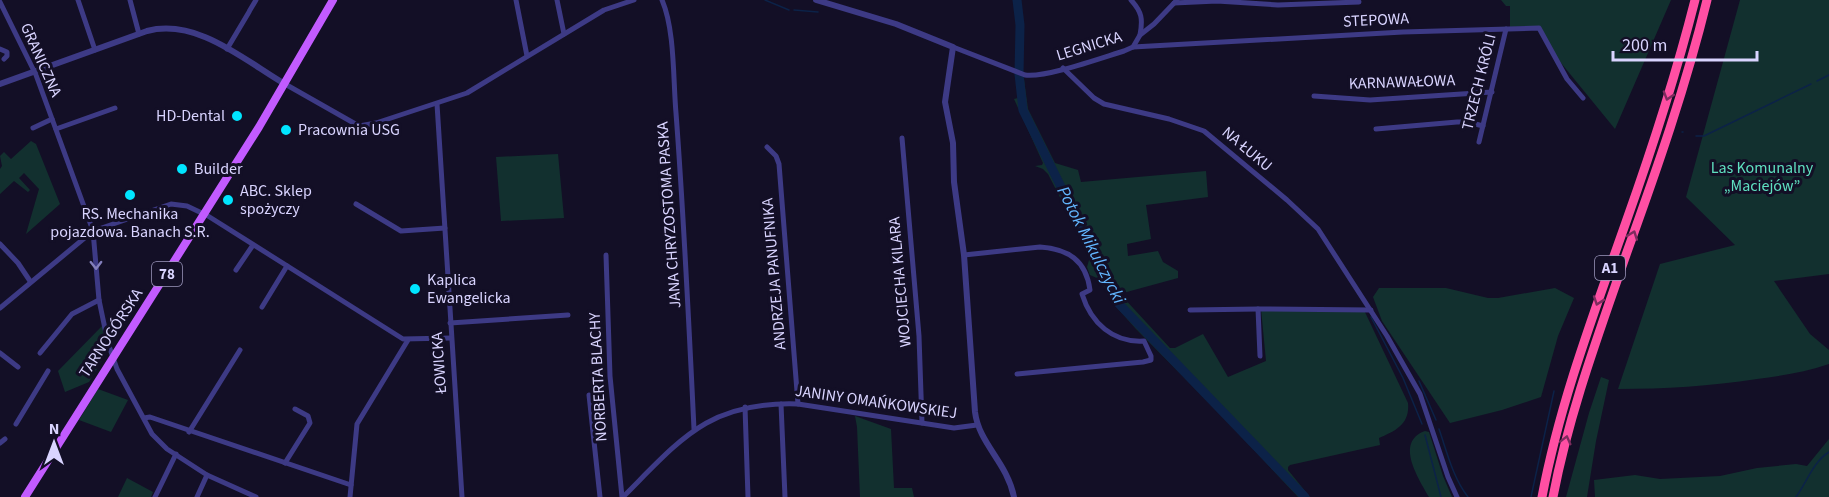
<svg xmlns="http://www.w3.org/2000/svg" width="1829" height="497" viewBox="0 0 1829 497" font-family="'Source Sans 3',sans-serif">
<rect width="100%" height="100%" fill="#130f26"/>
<!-- green -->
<g fill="#12302f">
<path d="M1501 0H1671L1615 129 1548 47 1539 26 1510 27V6H1506Z"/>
<path d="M1740 0H1829V274L1774 281 1810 334 1829 350V364C1805 372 1782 376 1757 379 1711 386 1664 389 1618 389L1660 264 1735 245 1686 197Z"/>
<path d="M1016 76 1024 79 1028 109 1055 163 1078 170 1081 182 1206 171 1208 197 1146 205 1151 239 1127 244 1128 256 1158 251 1163 262 1178 271V278L1123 293 1122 296 1170 348H1175L1203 334 1228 377 1266 361 1261 309 1364 310 1408 403C1410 424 1396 431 1379 438L1380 445 1290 465 1288 467V470L1310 497H1298L1219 413 1136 329 1119 310 1099 279 1090 275 1087 267 1089 260V254L1048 174 1043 169 1035 166 1042 165 1043 163 1014 99 1018 98Z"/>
<path d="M31 141 36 144 60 204 26 234 39 189 24 173 19 178 30 190 28 192 14 181 0 194V169L2 166 0 156 4 152 11 159Z"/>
<path d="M558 154 564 218 501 221 496 157Z"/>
<path d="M1379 288H1446L1488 298H1498L1555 288 1574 298 1558 336 1541 397 1502 410 1450 423 1382 321 1373 297Z"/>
<path d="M103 325 106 354 89 382 65 392 58 371Z"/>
<path d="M1601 377 1609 380 1596 441 1587 497H1566L1589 413Z"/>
<path d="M98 389 128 400 111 432 79 420Z"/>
<path d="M855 416 891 429 894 488H912L914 497H860L857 427Z"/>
<path d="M1425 431 1429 432 1443 476 1452 497H1429C1419 479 1394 442 1425 431Z"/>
<path d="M1829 439V497H1595L1594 480 1635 475 1660 479 1720 476 1757 468 1796 464 1807 466Z"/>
<path d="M127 478 153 492 151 497H118Z"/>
</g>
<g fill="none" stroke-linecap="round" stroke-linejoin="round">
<!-- stream -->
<g stroke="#0c2248" stroke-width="1.5">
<path d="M765 0 789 10"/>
<path d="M794 10 818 12"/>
<path d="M1018 64 1020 65"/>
<path d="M1817 81 1829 75"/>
<path d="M1682 132H1683"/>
<path d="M1696 136H1704L1811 84"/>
<path d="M1371 317 1403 378 1422 424"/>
<path d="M1419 381 1436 420"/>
<path d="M1439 429C1447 452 1453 478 1468 497"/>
<path d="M1425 435 1441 497"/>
<path d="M1531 497 1554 391"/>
<path d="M1796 497C1807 482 1813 462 1829 452"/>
</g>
<!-- river -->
<path stroke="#0c2248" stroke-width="9" d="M1017 0 1020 25 1019 74 1023 110 1119 304 1305 497"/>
<!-- minor -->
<g stroke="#3d3a85" stroke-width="5">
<path d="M78 0 95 50"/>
<path d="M130 0 139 34"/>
<path d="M516 0 527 56"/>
<path d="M557 0 564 34"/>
<path d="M662 0C675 30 673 80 676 113 684 219 689 324 694 429"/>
<path d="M1131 0C1142 12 1143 19 1140 35"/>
<path d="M0 2 36 75 93 231 99 300 108 343 117 369 152 434 167 449 207 475 256 497"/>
<path d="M1174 3 1217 1 1278 5 1359 2"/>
<path d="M250 10 256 0"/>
<path d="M953 47 1025 75C1045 78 1101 58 1124 51L1133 47 1140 35 1154 24 1177 0"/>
<path d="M1133 47 1403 32 1539 28 1567 79 1583 98"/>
<path d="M0 49 7 52V56L4 59"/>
<path d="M227 49 249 12"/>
<path d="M1063 68 1094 98 1104 104 1169 119 1204 131 1287 200 1318 229 1387 336 1420 394 1448 477 1457 497"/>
<path d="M285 84 359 126 376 123 467 93 604 10 634 0"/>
<path d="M1314 96 1370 100 1492 92"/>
<path d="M437 104 462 497"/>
<path d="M33 128 52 119"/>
<path d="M56 129 115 108"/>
<path d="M1376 129 1457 122H1468L1483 126"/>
<path d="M902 138 919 336 922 423"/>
<path d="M1479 142 1506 29"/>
<path d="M767 147 776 156 779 164 798 404"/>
<path d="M356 204 401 231 445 228"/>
<path d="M0 244 18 263 30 281"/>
<path d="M606 255 610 376 622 497"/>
<path d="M964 255 1040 247C1068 249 1086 260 1090 290L1082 294C1091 323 1113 343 1144 341L1151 356V360L1143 362 1017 374"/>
<path d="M236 270 253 245"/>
<path d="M262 307 287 266"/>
<path d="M0 308 93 231 171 204 187 206 208 216 403 339 451 338"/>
<path d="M1258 309 1260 356"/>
<path d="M1190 310 1258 309 1371 310"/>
<path d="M450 323 568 315"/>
<path d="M0 353 18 367"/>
<path d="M40 353 72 314 99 300"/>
<path d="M589 395 600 497"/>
<path d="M781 404 785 497"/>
<path d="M745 407 748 497"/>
<path d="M144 418 150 417 351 485"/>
<path d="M16 424 48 371"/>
<path d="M189 432 240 350"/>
<path d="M0 443 5 439"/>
<path d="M285 463 310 423 308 416 295 409"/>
<path d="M155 497 176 454"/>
<path d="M197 497 207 475"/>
<path d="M350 497 357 424 408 340"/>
<path d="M623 497C681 439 709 401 798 404L954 428 977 425"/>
</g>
<!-- tertiary -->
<g stroke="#3d3a85" stroke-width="6">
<path d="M816 0 896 24 953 47 945 102 953 143 954 182 964 255 975 412C979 444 1007 462 1014 497"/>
<path d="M0 84 147 31C197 18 244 60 285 84"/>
</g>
<!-- primary -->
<path stroke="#c25bff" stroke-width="8" d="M25 497 259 127 333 0"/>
<!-- motorway -->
<g stroke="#ff4fa3" stroke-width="9">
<path d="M1542 497C1560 402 1594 313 1626 222 1652 149 1676 75 1695 0"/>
<path d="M1553 497C1569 413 1599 333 1627 252 1657 169 1686 86 1707 0"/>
</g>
</g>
<!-- one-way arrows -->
<defs><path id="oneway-chevron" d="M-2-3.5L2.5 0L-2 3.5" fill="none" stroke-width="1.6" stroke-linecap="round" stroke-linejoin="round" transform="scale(1.5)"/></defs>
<g stroke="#7d2c5e">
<use href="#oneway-chevron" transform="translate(1668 96) rotate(107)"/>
<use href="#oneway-chevron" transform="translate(1633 235) rotate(-70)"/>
<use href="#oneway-chevron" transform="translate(1598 301) rotate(109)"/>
<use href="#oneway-chevron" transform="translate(1566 440) rotate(-76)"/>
</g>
<use stroke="#837fbc" href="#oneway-chevron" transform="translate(96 265) rotate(89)"/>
<!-- markers -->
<g fill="#00e5ff" stroke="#130f26" stroke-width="2">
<circle cx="237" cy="116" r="6"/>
<circle cx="286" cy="130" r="6"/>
<circle cx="182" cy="169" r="6"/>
<circle cx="130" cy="195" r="6"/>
<circle cx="228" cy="200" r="6"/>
<circle cx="415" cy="289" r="6"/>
</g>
<g text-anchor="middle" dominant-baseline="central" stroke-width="6" stroke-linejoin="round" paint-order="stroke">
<!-- shield labels -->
<g fill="#130f26" stroke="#9e99be" stroke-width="1.5">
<rect x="1595" y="256" width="30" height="24" rx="4.5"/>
<rect x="152" y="262" width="30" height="24" rx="4.5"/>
</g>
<g font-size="15" font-weight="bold" fill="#d9d4ff">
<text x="1610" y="268">A1</text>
<text x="167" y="274">78</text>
</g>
<!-- street labels -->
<g font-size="16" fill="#d9d4ff" stroke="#130f26">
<text transform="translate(1376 20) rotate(-3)">STEPOWA</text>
<text transform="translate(1089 46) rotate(-17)">LEGNICKA</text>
<text transform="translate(41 60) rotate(66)">GRANICZNA</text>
<text transform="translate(1402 82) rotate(-2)">KARNAWAŁOWA</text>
<text transform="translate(1479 82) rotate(-76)">TRZECH KRÓLI</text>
<text transform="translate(1247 149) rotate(40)">NA ŁUKU</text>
<text transform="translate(669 215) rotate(-94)">JANA CHRYZOSTOMA PASKA</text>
<text transform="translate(774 274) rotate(-95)">ANDRZEJA PANUFNIKA</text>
<text transform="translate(900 282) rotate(-95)">WOJCIECHA KILARA</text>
<text transform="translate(111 333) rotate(-57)">TARNOGÓRSKA</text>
<text transform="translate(439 363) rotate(-94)">ŁOWICKA</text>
<text transform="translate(598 377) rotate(-93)">NORBERTA BLACHY</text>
<text transform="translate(876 402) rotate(8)">JANINY OMAŃKOWSKIEJ</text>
</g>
<!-- poi labels -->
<g font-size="16" fill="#d9d4ff" stroke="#130f26" text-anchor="start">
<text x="225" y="116" text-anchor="end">HD-Dental</text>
<text x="298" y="130">Pracownia USG</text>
<text x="194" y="169">Builder</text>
<text x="240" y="191">ABC. Sklep<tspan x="240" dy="18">spożyczy</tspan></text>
<text x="130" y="214" text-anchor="middle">RS. Mechanika<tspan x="130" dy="18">pojazdowa. Banach S.R.</tspan></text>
<text x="427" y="280">Kaplica<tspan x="427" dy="18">Ewangelicka</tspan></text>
</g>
<!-- park labels -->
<g font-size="16" fill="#5fe0c0" stroke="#130f26">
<text x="1762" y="168">Las Komunalny<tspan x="1762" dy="18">„Maciejów”</tspan></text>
</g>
<!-- water labels -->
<g font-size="18" font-style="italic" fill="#62b6ff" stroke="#130f26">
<text transform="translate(1091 245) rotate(63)">Potok Mikulczycki</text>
</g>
</g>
<!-- north arrow -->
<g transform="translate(54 443)" stroke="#130f26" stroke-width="4.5" paint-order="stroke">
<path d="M0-4.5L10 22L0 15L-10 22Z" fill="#d9d4ff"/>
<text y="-9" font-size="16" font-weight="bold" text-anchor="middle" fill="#d9d4ff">N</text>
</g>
<!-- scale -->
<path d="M1613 51v9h144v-9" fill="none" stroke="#d9d4ff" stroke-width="3"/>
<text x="1622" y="51" font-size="18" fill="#d9d4ff" stroke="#130f26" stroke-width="4.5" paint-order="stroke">200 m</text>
</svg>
